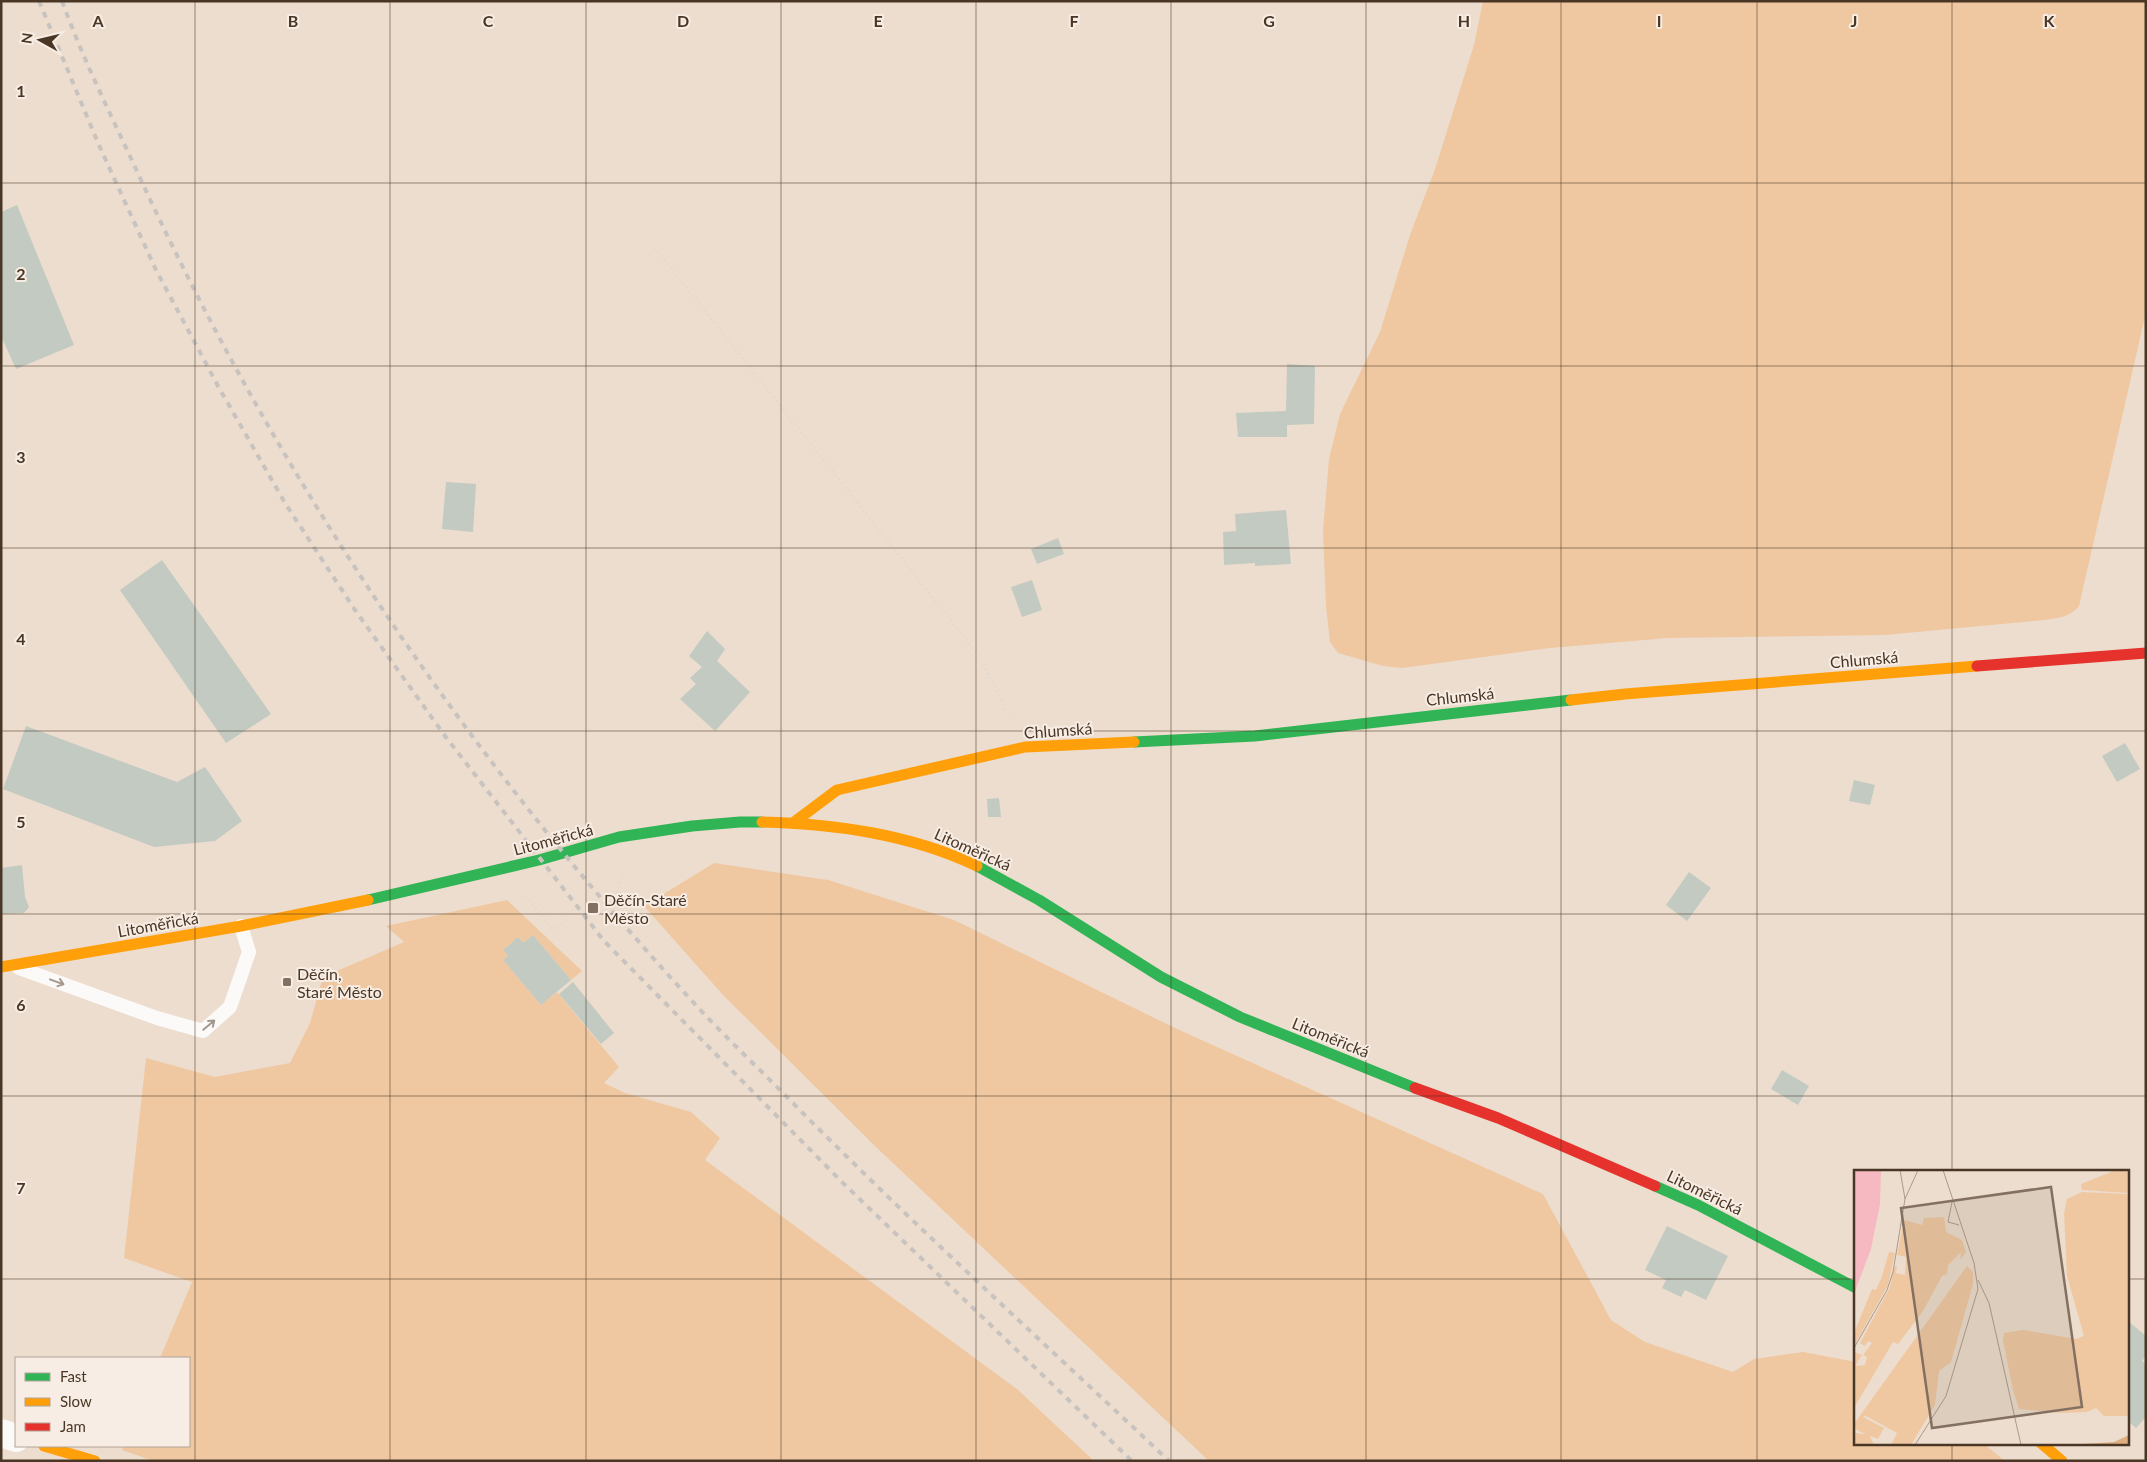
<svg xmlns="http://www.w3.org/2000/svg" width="2147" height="1462" viewBox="0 0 2147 1462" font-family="Lato,sans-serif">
<rect width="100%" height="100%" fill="#edddce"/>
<!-- green -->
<g fill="#efc8a2">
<path d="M1483 1H2146V312L2079 606C2071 617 2058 618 2045 620L1885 635 1668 638 1550 648 1402 668 1383 666 1338 653 1330 642 1326 607 1323 531 1329 459 1340 414 1380 332 1410 235 1435 169 1474 45Z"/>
<path d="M714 863 828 880 954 920 1175 1028 1543 1194 1611 1320 1645 1342 1733 1372 1754 1359 1803 1352 1856 1362V1443H1983L2005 1461H1209L877 1148 723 995 644 906Z"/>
<path d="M507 900 582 971 571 980 533 935 523 943 518 937 503 950 508 956 503 960 541 1005 557 992 619 1067 604 1083 625 1093 691 1112 720 1138 705 1160 1017 1389 1094 1461H154L122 1450 123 1446H189V1358H160L192 1282 124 1258 146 1058 215 1077 290 1063 310 1023 323 977 404 942 386 926Z"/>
</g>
<!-- building -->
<g fill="#c2cac1">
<path d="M17 205 74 345 16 369 1 336V212Z"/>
<path d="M1287 364 1315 366 1314 424 1287 425V437H1238L1236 413 1286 411Z"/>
<path d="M446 482 476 484 473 532 442 529Z"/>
<path d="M1286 510 1291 564 1255 566V563L1224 565 1223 532 1236 531 1235 514Z"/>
<path d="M1058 538 1064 554 1037 564 1031 549Z"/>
<path d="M162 560 271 714 226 743 120 590Z"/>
<path d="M1032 580 1042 610 1022 617 1011 587Z"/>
<path d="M707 631 725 649 717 661 750 692 715 731 680 699 696 684 690 678 702 667 689 656Z"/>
<path d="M26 726 177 782 205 767 242 821 215 841 154 847 3 789Z"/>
<path d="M2125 743 2140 769 2117 782 2102 756Z"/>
<path d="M1854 780 1875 785 1870 805 1849 801Z"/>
<path d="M999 798 1001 817H988L987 799Z"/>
<path d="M22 865 25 897 29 907 24 913 1 914V868Z"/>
<path d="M1689 872 1711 888 1687 921 1666 905Z"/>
<path d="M533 935 571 980 541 1005 503 960 508 956 503 950 518 937 523 943Z"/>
<path d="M573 982 614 1033 601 1044 559 994Z"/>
<path d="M1782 1070 1809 1086 1798 1105 1771 1089Z"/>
<path d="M1667 1226 1728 1256 1706 1300 1685 1290 1681 1297 1662 1288 1666 1280 1645 1270Z"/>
<path d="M2128 1321 2146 1336V1356L2142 1361 2146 1364V1417L2136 1428 2128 1421Z"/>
</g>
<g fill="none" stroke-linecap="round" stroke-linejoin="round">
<!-- path -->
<g stroke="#ddd8d3" stroke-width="3" stroke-dasharray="1 4" stroke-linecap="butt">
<path d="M655 248 979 656 1010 717"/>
<path d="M617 893 623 870"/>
<path d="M526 896 554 931 568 919"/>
</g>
<!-- lane -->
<path stroke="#fcfaf8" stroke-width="14" d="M19 968 157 1018 203 1031 230 1007 249 952 241 926"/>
<!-- street -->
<path stroke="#fcfaf8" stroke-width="28" d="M1 1433 16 1438"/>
<!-- fast -->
<g stroke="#30b455" stroke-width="11">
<path d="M1134 742 1255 736 1571 700"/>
<path d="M977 866 1039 900 1161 977 1240 1017 1415 1088"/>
<path d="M368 900 539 860 619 837 692 826 740 822H762"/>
<path d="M1655 1186 1698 1205 1856 1288"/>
</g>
<!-- slow -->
<g stroke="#ff9f0a" stroke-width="11">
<path d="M1571 700 1625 694 1977 666"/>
<path d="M762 822C835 824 910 834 977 866"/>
<path d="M793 823 837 790 1025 747 1134 742"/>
<path d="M1 967 241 926 368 900"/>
<path d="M2041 1443 2062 1461"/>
<path d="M44 1446 95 1461"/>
</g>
<!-- jam -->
<g stroke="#e5322d" stroke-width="11">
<path d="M1977 666 2146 653"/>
<path d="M1415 1088 1498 1118 1655 1186"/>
</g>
<!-- rail -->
<g stroke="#c8c3bf" stroke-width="4" stroke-dasharray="6 6" stroke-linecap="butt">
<path d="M39 1 98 143 156 270 218 386 285 503 355 610 445 736 604 941 843 1183 1132 1461"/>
<path d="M62 1C84 62 114 121 141 180 282 486 476 770 706 1016 732 1043 759 1069 785 1095 909 1221 1040 1339 1169 1461"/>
</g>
</g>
<!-- one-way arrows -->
<defs><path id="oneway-shaft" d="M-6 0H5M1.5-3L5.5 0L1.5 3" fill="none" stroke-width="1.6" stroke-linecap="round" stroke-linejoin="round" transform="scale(1.25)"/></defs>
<g stroke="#a3988e">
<use href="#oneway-shaft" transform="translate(57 982) rotate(20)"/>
<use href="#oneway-shaft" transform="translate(209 1025) rotate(-40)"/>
</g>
<!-- grid -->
<path fill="none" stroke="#4a3624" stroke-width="1" stroke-opacity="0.55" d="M195 1V1461M390 1V1461M586 1V1461M781 1V1461M976 1V1461M1171 1V1461M1366 1V1461M1561 1V1461M1757 1V1461M1952 1V1171M1 183H2146M1 366H2146M1 548H2146M1 731H2146M1 914H2146M1 1096H2146M1 1279H1856M2128 1279H2146M1952 1443V1461"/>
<!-- markers -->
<g fill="#837060" stroke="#f7ede4" stroke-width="2">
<rect x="587" y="902" width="12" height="12" rx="2.5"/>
<rect x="282" y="977" width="10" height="10" rx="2.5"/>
</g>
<g text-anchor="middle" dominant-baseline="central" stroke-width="4" stroke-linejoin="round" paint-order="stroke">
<!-- street labels -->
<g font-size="16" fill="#4a3624" stroke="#f7ede4">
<text transform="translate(1864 659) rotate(-5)">Chlumská</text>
<text transform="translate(1460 696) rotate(-6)">Chlumská</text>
<text transform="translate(1058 730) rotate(-4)">Chlumská</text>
<text transform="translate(553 839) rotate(-15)">Litoměřická</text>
<text transform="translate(973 849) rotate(24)">Litoměřická</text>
<text transform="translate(158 924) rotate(-10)">Litoměřická</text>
<text transform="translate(1331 1037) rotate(22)">Litoměřická</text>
<text transform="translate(1705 1192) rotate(26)">Litoměřická</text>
</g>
<!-- poi labels -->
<g font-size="16" fill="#4a3624" stroke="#f7ede4" text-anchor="start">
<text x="604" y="899">Děčín-Staré<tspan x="604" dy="18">Město</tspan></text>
<text x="297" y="973">Děčín,<tspan x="297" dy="18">Staré Město</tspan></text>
</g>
</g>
<!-- overview -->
<g transform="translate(1854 1170)">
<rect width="275" height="275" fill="#edddce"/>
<path d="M262 0H274L275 23 228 20 227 14ZM228 22 275 24V246H250L242 238 233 242 207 243 165 239 159 220 149 170 150 163 169 160 222 169 230 166 213 106 210 43 213 29ZM90 47 92 62 108 70 112 82 106 90 107 82 94 95 93 104 88 106 69 141 44 174 39 172 0 238V182L8 185 1 196 11 195 13 187 9 185 18 173 14 171 11 176 6 173 36 117 40 96 43 97 42 103 51 105 52 87 43 85 50 50 68 55 70 48ZM35 82 41 83 34 115 0 176V163L18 119 22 120 28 106ZM113 96 119 102V114L97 192 85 201 81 235 57 275H37L43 263 12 246 9 247 30 258 24 269 16 266 20 275H0V263L11 264 0 258V254Z" fill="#efc8a2"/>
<path d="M275 265V275H214L260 272Z" fill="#deaf80"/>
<path d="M0 0H27L26 34 17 79 0 124Z" fill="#f7b9c1"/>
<path fill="none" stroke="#ac9a8a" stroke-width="1" d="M46 0 51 29M98 32 94 52 105 55M124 110 135 133 167 275M0 178 33 120 39 102 51 29 64 0M61 275 92 226 124 119 120 93 89 0"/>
<path fill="#837060" fill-opacity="0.15" stroke="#837060" stroke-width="2.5" d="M197 17 228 237 78 258 47 38Z"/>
<rect width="275" height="275" fill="none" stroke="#4a3624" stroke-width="2.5"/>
</g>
<g font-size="16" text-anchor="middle" font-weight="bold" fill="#4a3624" stroke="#f7ede4" stroke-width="4" stroke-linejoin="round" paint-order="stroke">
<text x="98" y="27">A</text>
<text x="293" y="27">B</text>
<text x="488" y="27">C</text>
<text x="683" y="27">D</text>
<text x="878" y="27">E</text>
<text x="1074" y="27">F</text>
<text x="1269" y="27">G</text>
<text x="1464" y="27">H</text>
<text x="1659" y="27">I</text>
<text x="1854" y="27">J</text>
<text x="2049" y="27">K</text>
<text x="21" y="97">1</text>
<text x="21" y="280">2</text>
<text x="21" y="463">3</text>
<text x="21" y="645">4</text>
<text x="21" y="828">5</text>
<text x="21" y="1011">6</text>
<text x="21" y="1194">7</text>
</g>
<!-- border -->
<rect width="2147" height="1462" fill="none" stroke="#4a3624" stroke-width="5"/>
<!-- legend -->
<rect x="15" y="1357" width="175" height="90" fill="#f7ede4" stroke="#b2a497"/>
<rect x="25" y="1373" width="25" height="8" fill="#30b455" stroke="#b2a497"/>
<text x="60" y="1382" font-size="15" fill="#4a3624">Fast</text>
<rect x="25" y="1398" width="25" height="8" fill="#ff9f0a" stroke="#b2a497"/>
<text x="60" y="1407" font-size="15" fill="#4a3624">Slow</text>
<rect x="25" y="1423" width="25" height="8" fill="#e5322d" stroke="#b2a497"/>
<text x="60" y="1432" font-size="15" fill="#4a3624">Jam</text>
<!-- north arrow -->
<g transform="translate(40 40) rotate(278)" stroke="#f7ede4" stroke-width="4" paint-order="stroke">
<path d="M0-4L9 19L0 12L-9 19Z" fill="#4a3624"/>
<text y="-8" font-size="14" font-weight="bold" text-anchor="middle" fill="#4a3624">N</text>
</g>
</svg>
